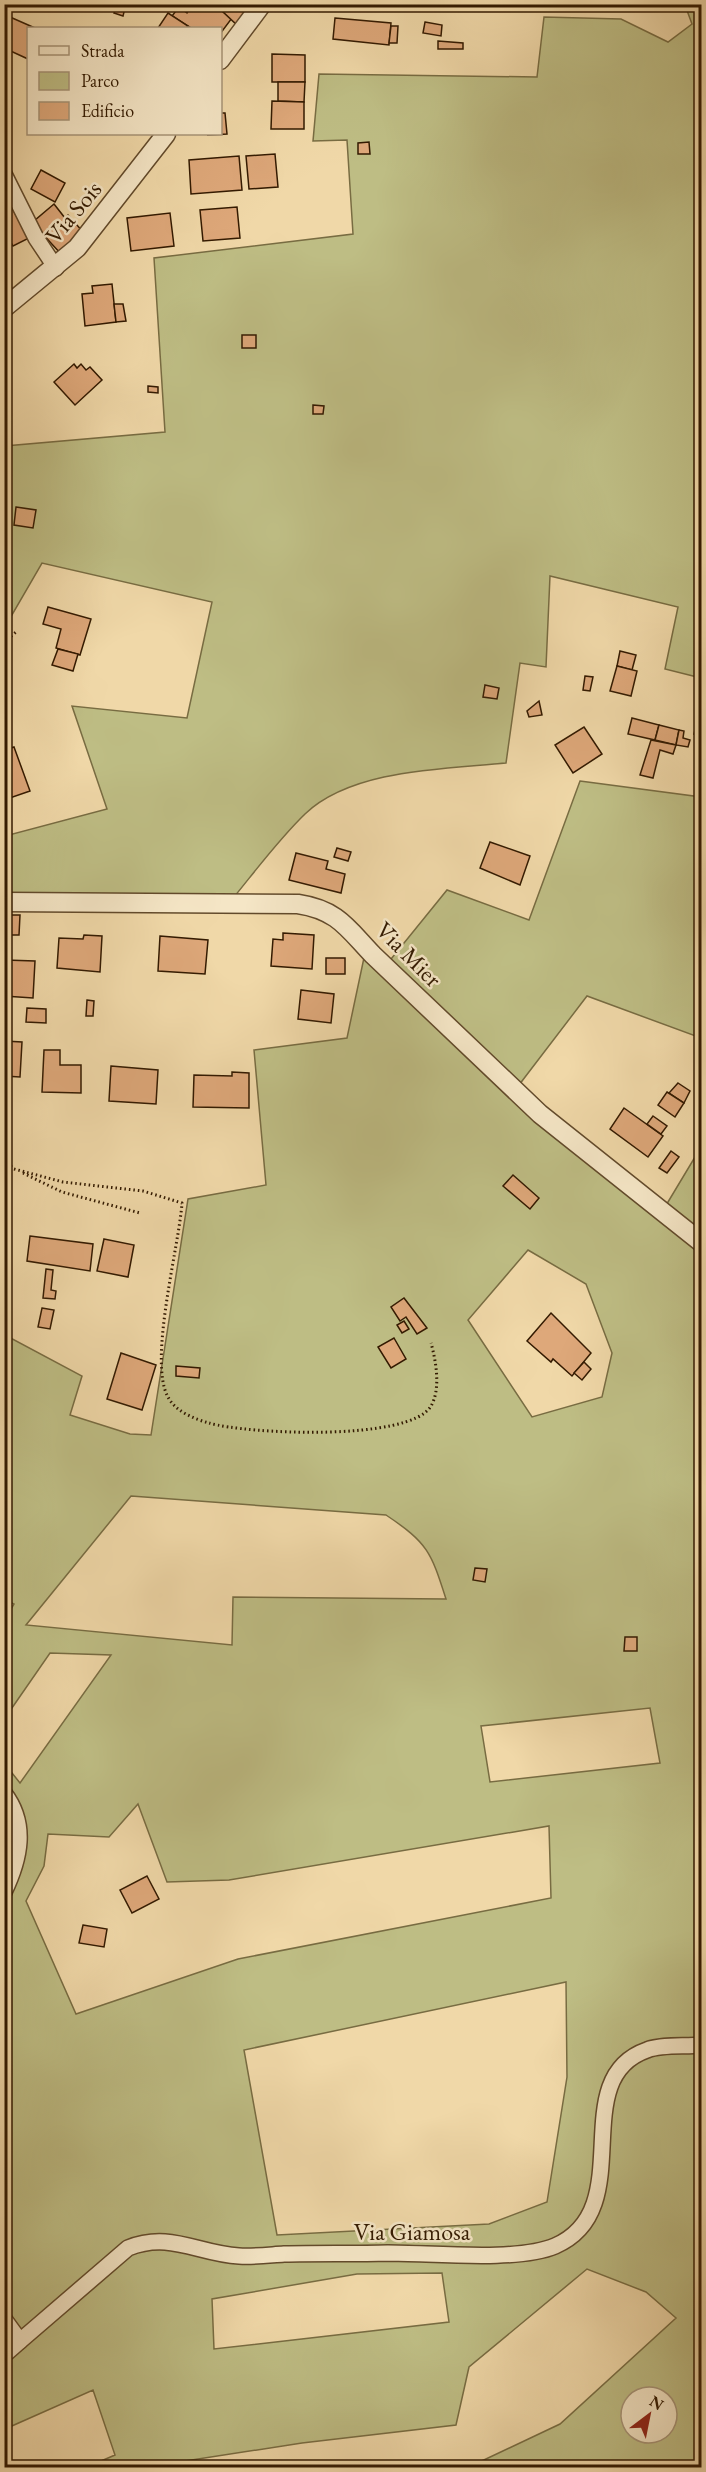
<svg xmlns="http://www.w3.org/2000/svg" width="706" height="2472" viewBox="0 0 706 2472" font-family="'EB Garamond',serif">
<rect width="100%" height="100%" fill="#f0d8a8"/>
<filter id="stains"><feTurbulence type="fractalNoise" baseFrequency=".00333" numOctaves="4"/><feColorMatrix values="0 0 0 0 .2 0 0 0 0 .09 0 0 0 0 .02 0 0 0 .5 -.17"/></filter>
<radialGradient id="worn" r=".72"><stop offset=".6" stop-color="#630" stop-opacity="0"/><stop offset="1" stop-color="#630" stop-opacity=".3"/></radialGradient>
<!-- green -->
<g fill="#bebd84" stroke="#786c42" stroke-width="1.5" fill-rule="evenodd">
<path d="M685 5H701V678L665 669 678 607 550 576 546 667 520 663 506 763C445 769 352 769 305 814 276 842 251 877 225 908L5 906V836L107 809 72 706 187 718 212 602 42 563 5 627V446L165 432 154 258 353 234 347 140 313 141 319 74 537 77 544 17 621 19 668 42 692 24Z"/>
<path d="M580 781 701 797V1038L587 996 519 1085 665 1207 701 1147V2467H469L560 2424 676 2318 646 2292 587 2269 469 2367 456 2425 302 2443 140 2468 87 2467 115 2455 93 2390 5 2429 4 1763 20 1783 111 1655 50 1653 5 1718V1619L14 1604 4 1599 5 1335 82 1376 70 1415 130 1434 151 1435 188 1199 266 1185 254 1050 347 1038 365 953 383 969 447 890 529 920ZM528 1250 586 1284 612 1353 602 1397 532 1417 468 1320ZM131 1496 386 1515C428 1543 431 1552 446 1599L233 1597 232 1645 26 1625ZM650 1708 660 1763 490 1782 481 1726ZM138 1804 167 1882 229 1880 549 1826 551 1898 238 1959 76 2014 26 1901 44 1866 48 1834 109 1837ZM566 1982 567 2077 547 2202 489 2224 277 2235 244 2050ZM442 2273 449 2322 214 2349 212 2299 357 2274ZM631 2397H667V2433H631Z"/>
</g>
<!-- building -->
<g fill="#dea87a" stroke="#331a01" stroke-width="1.5">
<path d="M180 4H192L187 13 179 7Z"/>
<path d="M192 4H224L221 10 232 18 220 34V28H191L172 16 179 7 187 13Z"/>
<path d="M233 4 249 7 237 25 221 10 224 5 230 8Z"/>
<path d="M117 5 125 8 123 16 114 13Z"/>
<path d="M168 13 188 26 186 28H158Z"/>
<path d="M10 17 35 28H28V59L4 48V29Z"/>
<path d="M335 18 391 23 389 45 333 39Z"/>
<path d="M425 22 442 25 441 36 423 33Z"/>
<path d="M391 26H398L397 43H389Z"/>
<path d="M438 41 463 43V49H438Z"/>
<path d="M272 54 305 55V82H272Z"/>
<path d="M278 82H305L304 102 278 101Z"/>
<path d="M272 101 304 102V129H271Z"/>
<path d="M220 113H225L227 134 207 135 220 134Z"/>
<path d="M369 142 370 154H358V143Z"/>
<path d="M275 154 278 187 249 189 246 156Z"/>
<path d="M239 156 242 190 191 194 189 160Z"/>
<path d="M41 170 65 183 55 202 31 189Z"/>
<path d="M4 194 29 238 13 246 4 230Z"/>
<path d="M54 204 65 218 68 215 84 233 61 254 39 230 34 221Z"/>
<path d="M237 207 240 238 203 241 200 210Z"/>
<path d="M170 213 174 246 131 251 127 218Z"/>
<path d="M112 284 116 322 85 326 82 294 93 293 92 286Z"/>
<path d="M114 304H123L126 321 116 322Z"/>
<rect x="242" y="335" width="14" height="13"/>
<path d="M74 364 77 368 81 364 86 370 90 367 102 380 75 405 54 382Z"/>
<path d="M148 386 158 387V393L148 392Z"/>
<path d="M313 405 324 406 323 414H313Z"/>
<path d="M16 507 36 510 33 528 14 525Z"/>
<path d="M48 607 91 619 80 655 56 648 61 629 43 624Z"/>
<path d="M58 649 78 654 73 671 52 665Z"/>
<path d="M620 651 636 655 632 670 617 666Z"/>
<path d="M617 666 637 671 631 696 610 691Z"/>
<path d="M585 676 593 677 590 691 583 690Z"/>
<path d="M485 685 499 688 497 699 483 697Z"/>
<path d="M539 701 542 715 529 717 527 711Z"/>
<path d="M701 705H702V735L694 734Z"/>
<path d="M632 718 659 725 655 740 628 734Z"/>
<path d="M659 725 679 730 676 745 655 740Z"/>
<path d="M584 727 602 754 573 773 555 745Z"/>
<path d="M679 730 684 731 683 738 690 740 688 747 676 745Z"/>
<path d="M651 740 676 745 673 754 660 750 653 778 640 775Z"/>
<path d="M14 747 30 791 4 800V750Z"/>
<path d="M490 842 530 856 520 885 480 868Z"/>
<path d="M337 848 351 852 348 861 334 857Z"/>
<path d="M296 853 328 861 326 869 345 874 341 893 289 880Z"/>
<path d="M4 912 7 915H20L19 935H4Z"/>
<path d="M283 933 314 935 312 969 271 966 273 939 283 940Z"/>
<path d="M84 935 102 936 100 972 57 968 59 938 83 939Z"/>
<path d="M160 936 208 940 205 974 158 971Z"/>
<rect x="326" y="958" width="19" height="16"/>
<path d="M5 960 35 961 33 998 4 996Z"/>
<path d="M301 990 334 994 331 1023 298 1019Z"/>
<path d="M87 1000 94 1001 93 1016H86Z"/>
<path d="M27 1008 46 1009V1023L26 1022Z"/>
<path d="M4 1041 22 1042 20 1077 4 1076Z"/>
<path d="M44 1050H60V1065H81V1093L42 1092Z"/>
<path d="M111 1066 158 1070 156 1104 109 1101Z"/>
<path d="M232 1072 249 1073V1108L193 1107 194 1075 232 1076Z"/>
<path d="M678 1083 690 1091 684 1103 669 1093Z"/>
<path d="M667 1092 684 1103 675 1117 658 1105Z"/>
<path d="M624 1108 663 1136 648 1157 610 1129Z"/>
<path d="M653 1116 667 1126 661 1134 647 1124Z"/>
<path d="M671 1151 679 1157 667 1173 659 1168Z"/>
<path d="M513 1175 539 1198 530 1209 503 1186Z"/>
<path d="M30 1236 93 1244 90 1271 27 1261Z"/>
<path d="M104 1239 134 1245 128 1277 97 1271Z"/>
<path d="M46 1269 53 1270 51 1290 56 1291 55 1299 43 1298Z"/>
<path d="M404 1298 427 1328 417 1334 406 1317 400 1321 391 1307Z"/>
<path d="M42 1308 54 1310 50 1329 38 1327Z"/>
<path d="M551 1313 591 1353 572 1376 553 1359 551 1362 527 1341Z"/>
<path d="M404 1321 409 1329 402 1333 397 1325Z"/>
<path d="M394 1338 406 1359 391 1368 378 1347Z"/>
<path d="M121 1353 156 1365 142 1410 107 1399Z"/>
<path d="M584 1362 591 1369 582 1380 574 1373Z"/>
<path d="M176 1366 200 1368 199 1378 176 1376Z"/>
<path d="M475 1568 487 1569 485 1582 473 1580Z"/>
<path d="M625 1637H637V1651H624Z"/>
<path d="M147 1876 159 1899 132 1913 120 1890Z"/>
<path d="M83 1925 107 1929 104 1947 79 1943Z"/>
</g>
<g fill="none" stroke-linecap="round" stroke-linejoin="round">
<defs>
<g id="minor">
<path d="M4 174 36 238 56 268"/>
<path d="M4 1793C28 1824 20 1859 4 1892"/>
<path d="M4 2319 20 2341 4 2355"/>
<path d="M20 2341 128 2248C170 2231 198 2254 239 2256 254 2257 269 2255 284 2254 319 2253 354 2254 388 2253 433 2253 517 2262 555 2246 641 2209 564 2079 647 2050 663 2044 685 2047 702 2045"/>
</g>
<g id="tertiary">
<path d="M220 60 262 4"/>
<path d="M4 308 77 248 166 134"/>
<path d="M4 902 298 904C338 910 348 929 373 955L540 1114 702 1243"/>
</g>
</defs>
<!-- minor casing -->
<use href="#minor" stroke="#624a2b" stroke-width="18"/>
<!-- tertiary casing -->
<use href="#tertiary" stroke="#624a2b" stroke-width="21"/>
<!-- path -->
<g stroke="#331a01" stroke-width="3" stroke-dasharray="1.5 3" stroke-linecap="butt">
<path d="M4 642 16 632"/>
<path d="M4 1160 14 1169"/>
<path d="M14 1169 63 1182 143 1191 182 1203C179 1247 148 1361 168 1397 175 1411 194 1419 209 1423 246 1434 410 1442 431 1406 441 1389 436 1361 431 1343"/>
<path d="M23 1173 62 1192 140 1213"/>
</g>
<!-- minor -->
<use href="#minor" stroke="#f5e6c6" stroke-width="15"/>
<!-- tertiary -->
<use href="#tertiary" stroke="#f5e6c6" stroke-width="18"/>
</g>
<g text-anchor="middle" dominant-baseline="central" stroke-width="5" stroke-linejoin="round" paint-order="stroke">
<!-- street labels -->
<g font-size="24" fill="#331a01" stroke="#f5e6c6">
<text transform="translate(73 212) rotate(-50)">Via Sois</text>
<text transform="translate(409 954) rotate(45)">Via Mier</text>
<text x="412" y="2231">Via Giamosa</text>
</g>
</g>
<!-- margin -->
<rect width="706" height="2472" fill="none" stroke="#f0d8a8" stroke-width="24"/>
<rect x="6" y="6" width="694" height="2460" fill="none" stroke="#331a01" stroke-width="3"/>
<rect x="12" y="12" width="682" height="2448" fill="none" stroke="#331a01" stroke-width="1.5"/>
<!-- legend -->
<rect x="27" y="27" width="195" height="108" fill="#f5e6c6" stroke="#a79477" stroke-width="1.5"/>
<rect x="39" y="46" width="30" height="9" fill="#f5e6c6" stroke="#a79477" stroke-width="1.5"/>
<text x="81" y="57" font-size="18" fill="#331a01">Strada</text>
<rect x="39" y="72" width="30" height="18" fill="#bebd84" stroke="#a79477" stroke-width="1.5"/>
<text x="81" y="87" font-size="18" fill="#331a01">Parco</text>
<rect x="39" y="102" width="30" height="18" fill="#dea87a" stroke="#a79477" stroke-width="1.5"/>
<text x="81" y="117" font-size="18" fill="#331a01">Edificio</text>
<!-- north arrow -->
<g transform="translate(649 2415) rotate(32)"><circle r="28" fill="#f5e6c6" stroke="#a79477" stroke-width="1.5"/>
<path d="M0-4.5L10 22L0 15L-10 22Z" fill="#8f2418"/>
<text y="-9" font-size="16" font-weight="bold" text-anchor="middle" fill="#331a01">N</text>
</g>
<rect width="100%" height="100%" filter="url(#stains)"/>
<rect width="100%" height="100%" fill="url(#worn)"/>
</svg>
